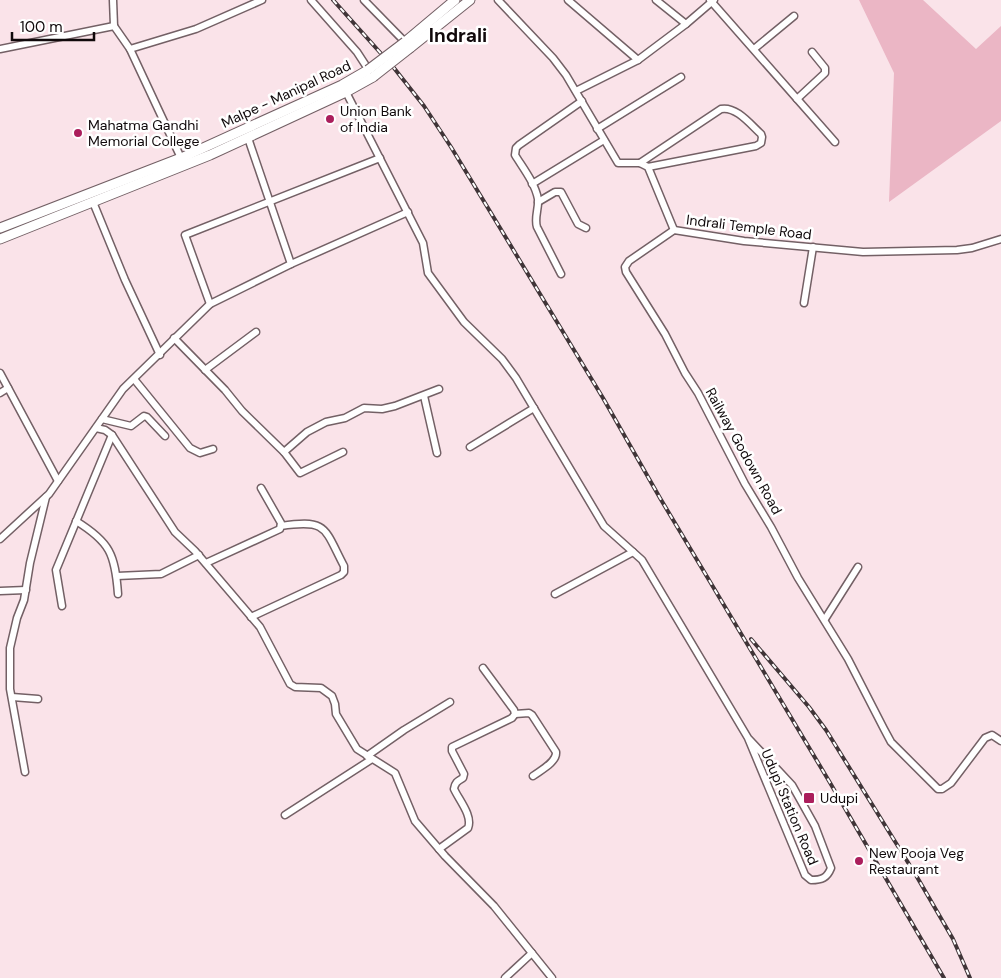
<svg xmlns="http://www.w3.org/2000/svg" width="1001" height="978" viewBox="0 0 1001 978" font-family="'DM Sans',sans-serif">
<rect width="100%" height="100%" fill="#fae3e9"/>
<!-- green -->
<path fill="#ebb6c5" d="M859 0H923L976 49 1001 26V121L889 202 894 73Z"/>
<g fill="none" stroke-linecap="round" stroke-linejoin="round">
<defs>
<g id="minor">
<path d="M113 0 114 26"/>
<path d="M311 0 357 52 370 72"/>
<path d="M364 0 407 44"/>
<path d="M498 0 553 58 566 75 618 163H640L648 167 674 230"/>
<path d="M568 0 638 60"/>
<path d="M656 0 686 24"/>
<path d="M710 0 835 142"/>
<path d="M0 49 114 26 130 49 181 158"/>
<path d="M130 49 196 29 262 0"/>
<path d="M754 49 794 16"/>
<path d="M576 91 638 60 686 24 714 0"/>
<path d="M346 92 423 243 428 273 464 322 502 359 516 378 604 526 642 560 748 738 805 875 811 880C822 880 827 878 831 868L815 826 792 785 748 738"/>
<path d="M797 99 825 73V68L812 52"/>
<path d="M597 129 681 77"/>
<path d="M248 138 291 264"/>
<path d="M640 163 721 109C736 106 750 124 761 134L762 137 761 143 756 146 648 167"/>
<path d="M532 184 604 140"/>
<path d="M93 202 125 280 160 355"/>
<path d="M538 202 555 192H561L578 224 586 228"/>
<path d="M1001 239 972 248 957 250 863 252 744 241 674 230 629 261 625 267 626 272 665 334 685 373 698 393 745 484 771 527 798 578 848 659 884 729 891 742 938 789H942L951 783 985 738 992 735 1001 741"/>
<path d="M561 274 537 227C534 218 539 208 538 199 535 183 523 168 515 155L516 148 519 145 582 101"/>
<path d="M804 303 813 247"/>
<path d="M210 304 185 235 380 158"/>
<path d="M174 338 225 390 242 411 284 452 300 473 343 452"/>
<path d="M205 370 256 332"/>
<path d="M0 373 58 481"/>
<path d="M134 379 190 448 200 453 213 449"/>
<path d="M0 393 8 388"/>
<path d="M424 396 437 453"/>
<path d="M102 419 131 426 144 416 147 417 165 436"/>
<path d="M96 428 105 430 112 435 175 532 195 551 260 627 290 684 295 687 321 688 332 696 335 704 336 714 357 749 395 773 415 821 445 856 494 906 552 978"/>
<path d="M470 447 534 408"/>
<path d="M284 452 307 432 326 422 345 418 364 408 382 409 395 406 439 389"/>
<path d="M76 521C110 542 115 554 118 594"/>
<path d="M0 539 49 494 123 389 210 304 291 264 408 212"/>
<path d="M206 563 280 529 281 523 261 488"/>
<path d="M117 576 161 574 199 555"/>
<path d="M0 591 26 590"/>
<path d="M555 594 633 552"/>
<path d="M62 606 56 570 112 435"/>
<path d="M251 617 341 575 344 572V566C324 528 328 519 281 526"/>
<path d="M825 619 858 567"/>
<path d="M12 697 38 699"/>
<path d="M515 714 529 713 532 715 556 752C557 762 541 770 533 776"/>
<path d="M367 756 404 730 450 702"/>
<path d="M25 772 10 689V648L17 618 24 600 30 563 46 497"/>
<path d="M285 815 372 759"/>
<path d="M439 849 468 828C473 816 459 800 454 789 455 782 458 781 463 778L464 774 452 751V747L512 718 515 714 514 710 483 668"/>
<path d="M505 978 532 953"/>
</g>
<g id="highway">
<path d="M405 42 455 0"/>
<path d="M410 48 470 0"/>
<path d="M0 228 181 158 342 85 368 70"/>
<path d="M0 239 210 155 346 92 373 77"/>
</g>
</defs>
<!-- minor casing -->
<use href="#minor" stroke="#736065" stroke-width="9"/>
<!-- highway casing -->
<use href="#highway" stroke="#736065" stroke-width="11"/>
<!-- minor -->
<use href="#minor" stroke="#fff" stroke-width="6"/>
<!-- highway -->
<use href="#highway" stroke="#fff" stroke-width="9"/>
<defs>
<g id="rail">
<path d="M333 0 394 68 424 106 451 147 603 398 660 498 829 781 944 978"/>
<path d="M751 639 809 707 826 730 917 877 953 939 970 978"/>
</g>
</defs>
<!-- rail casing -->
<use href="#rail" stroke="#403538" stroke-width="4"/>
<!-- rail -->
<use href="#rail" stroke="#fff" stroke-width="2" stroke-dasharray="5.5" stroke-linecap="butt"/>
<defs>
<g id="highway-bridge">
<path d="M368 70 405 42"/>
<path d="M373 77 410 48"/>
</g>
</defs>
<!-- highway-bridge casing -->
<use href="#highway-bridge" stroke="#736065" stroke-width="11" stroke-linecap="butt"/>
<!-- highway-bridge -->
<use href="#highway-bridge" stroke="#fff" stroke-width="9"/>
</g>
<!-- markers -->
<g fill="#ab1e5c" stroke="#fff" stroke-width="2">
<circle cx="330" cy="119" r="5"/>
<circle cx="78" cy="133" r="5"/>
<rect x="803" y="792" width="12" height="12" rx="2.5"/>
<circle cx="859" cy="861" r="5"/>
</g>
<g text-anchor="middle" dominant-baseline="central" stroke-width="5" stroke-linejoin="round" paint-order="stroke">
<!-- street labels -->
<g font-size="14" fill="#10090b" stroke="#fff">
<text transform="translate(286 94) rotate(-25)">Malpe - Manipal Road</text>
<text transform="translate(749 227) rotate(7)">Indrali Temple Road</text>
<text transform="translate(744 451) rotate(61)">Railway Godown Road</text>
<text transform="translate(790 807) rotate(67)">Udupi Station Road</text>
</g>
<!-- poi labels -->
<g font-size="14" fill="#10090b" stroke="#fff" text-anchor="start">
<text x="340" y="111">Union Bank<tspan x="340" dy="16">of India</tspan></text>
<text x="88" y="125">Mahatma Gandhi<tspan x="88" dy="16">Memorial College</tspan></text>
<text x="820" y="798">Udupi</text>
<text x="869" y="853">New Pooja Veg<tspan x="869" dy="16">Restaurant</tspan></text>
</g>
<!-- district labels -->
<g font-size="19" font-weight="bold" fill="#10090b" stroke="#fff">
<text x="458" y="35">Indrali</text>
</g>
</g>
<!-- scale -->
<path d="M12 32v8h82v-8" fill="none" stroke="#10090b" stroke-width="2.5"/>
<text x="20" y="32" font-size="15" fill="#10090b" stroke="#ffffff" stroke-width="4" paint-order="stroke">100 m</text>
</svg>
